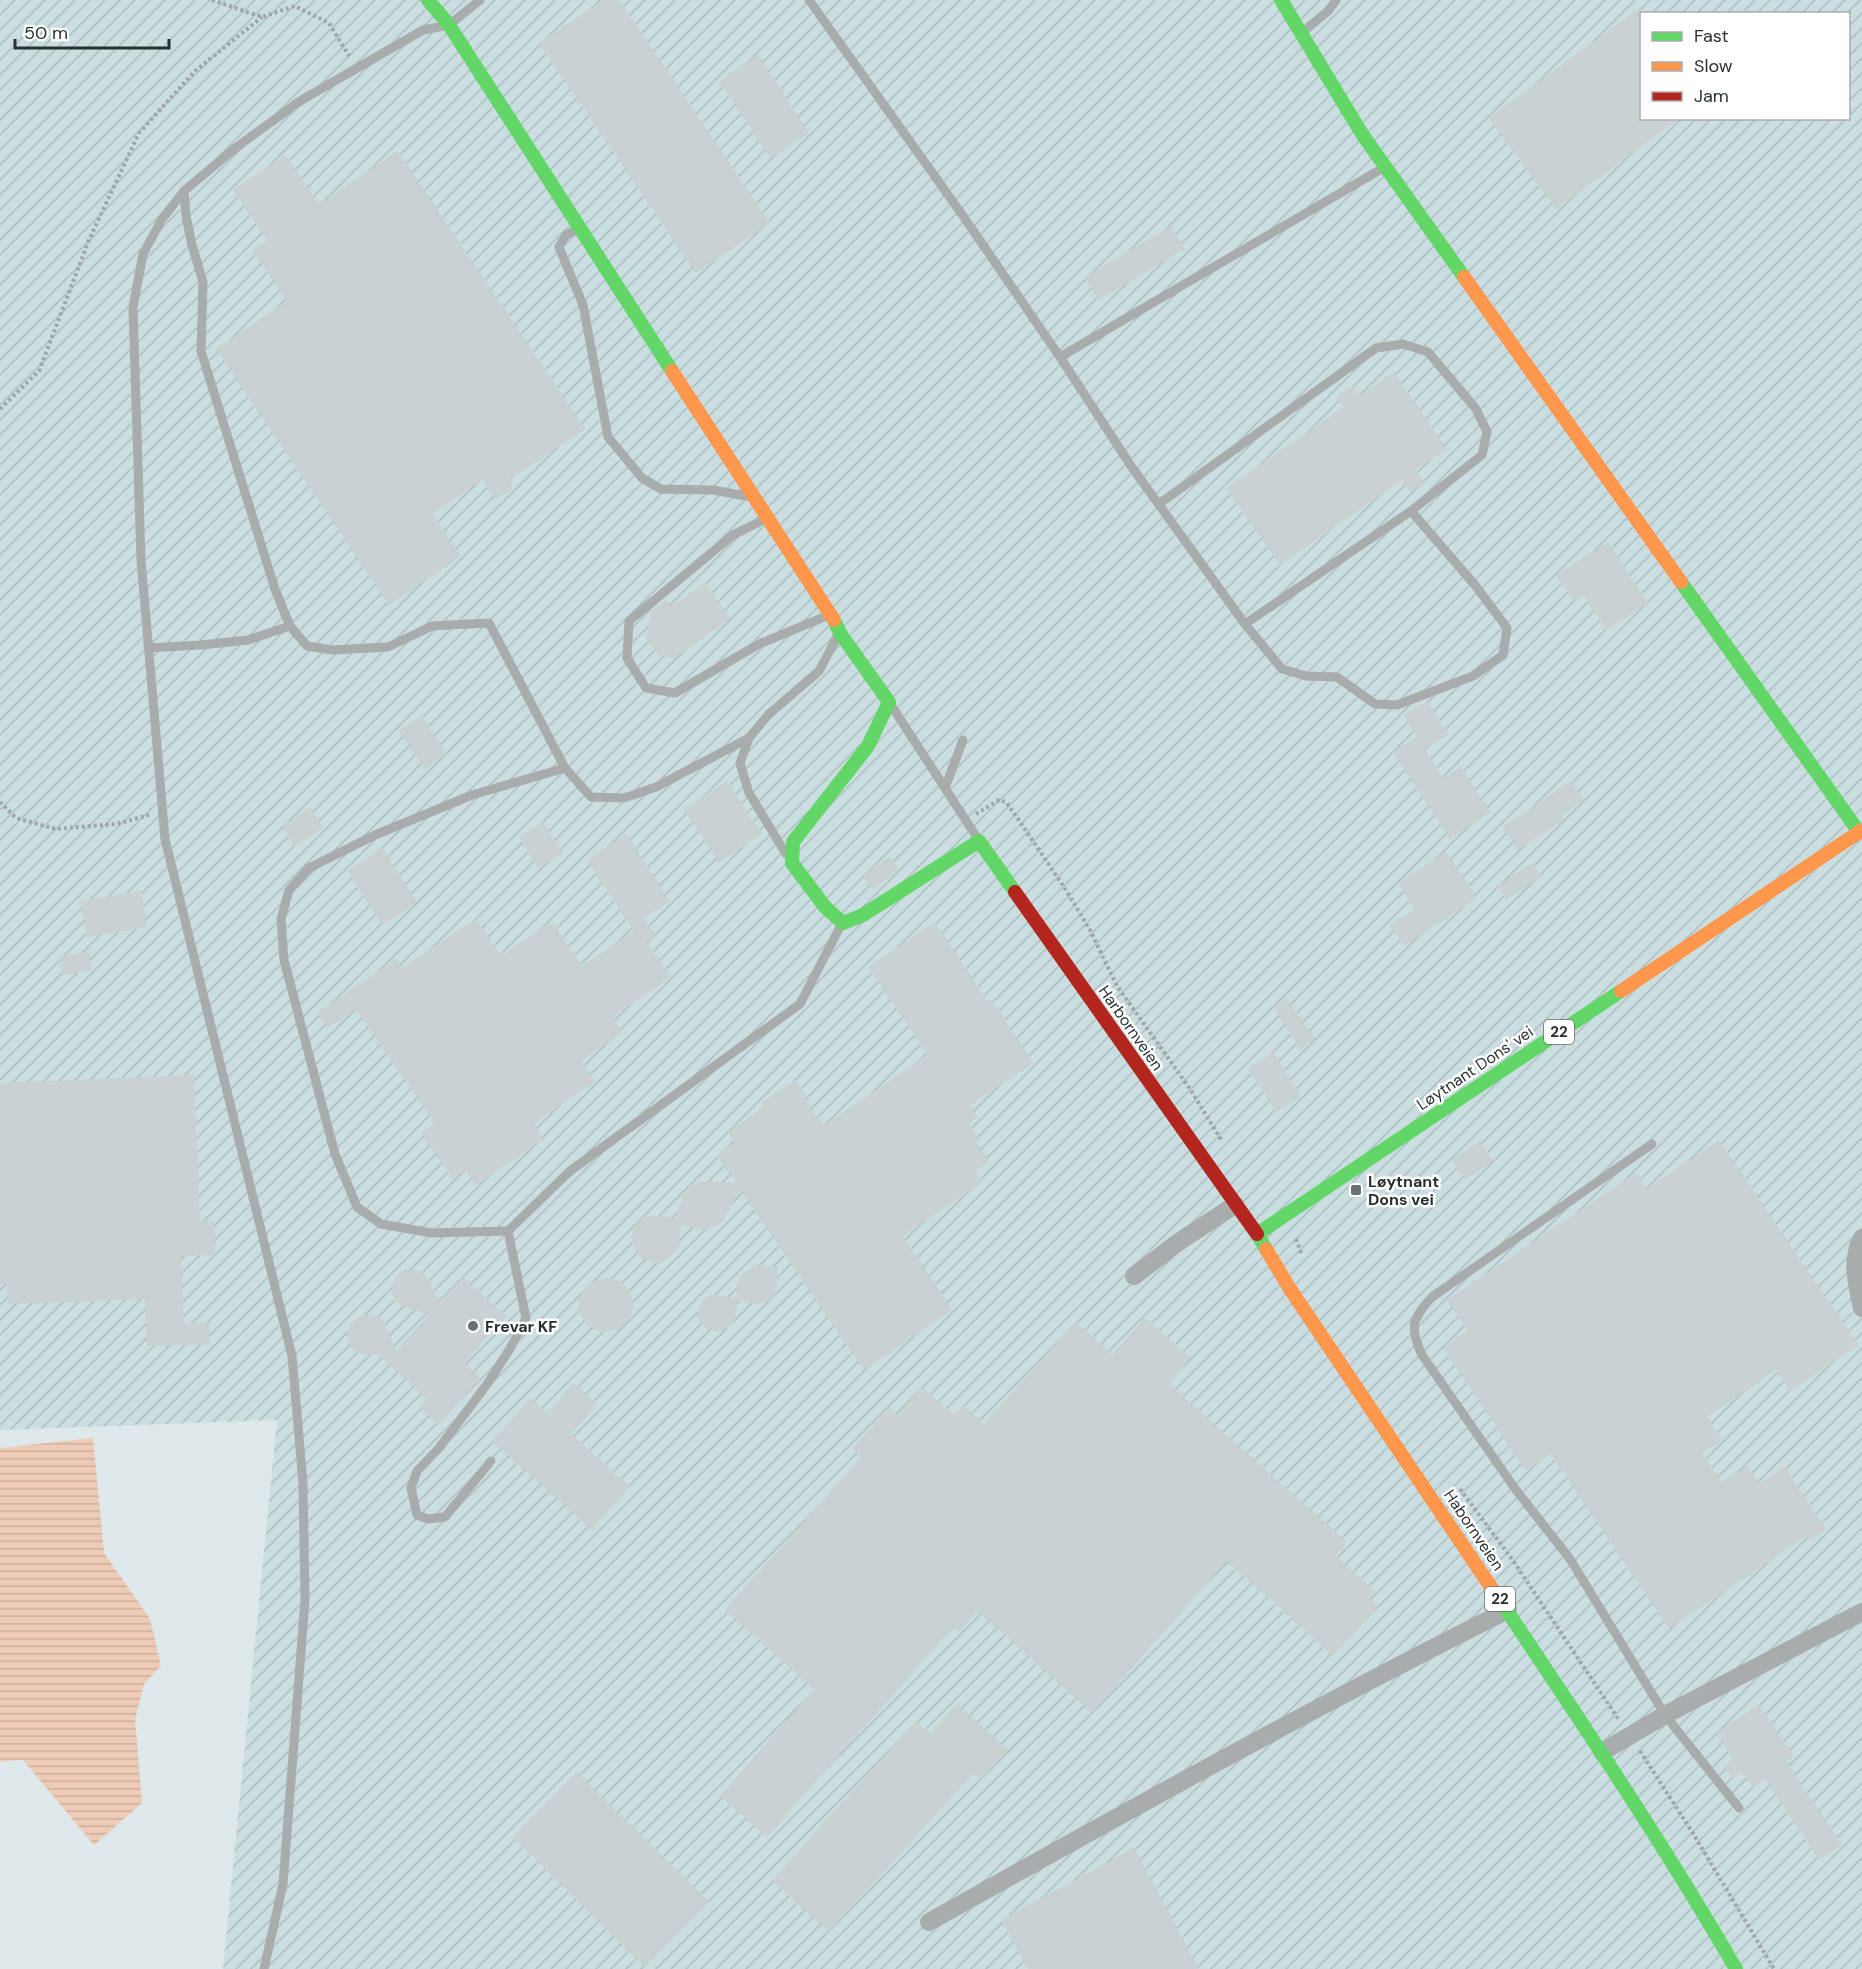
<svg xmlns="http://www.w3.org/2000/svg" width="1862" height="1969" viewBox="0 0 1862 1969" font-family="'DM Sans',sans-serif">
<defs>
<pattern id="industrial-furrows" width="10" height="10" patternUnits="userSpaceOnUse" patternTransform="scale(1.5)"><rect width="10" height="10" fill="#cadde0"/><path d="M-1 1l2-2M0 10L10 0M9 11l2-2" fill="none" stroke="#aebec1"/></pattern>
<pattern id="water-rules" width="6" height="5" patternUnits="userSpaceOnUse" patternTransform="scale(1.5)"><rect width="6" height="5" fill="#edcbb6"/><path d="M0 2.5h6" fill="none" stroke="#cbaf9d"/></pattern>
</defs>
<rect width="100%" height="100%" fill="#dee8ea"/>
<!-- industrial -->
<path fill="url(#industrial-furrows)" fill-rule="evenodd" d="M0 0H1862V1969H223L277 1420 0 1430ZM1642 14H1848V118H1642Z"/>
<!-- water -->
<path fill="url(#water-rules)" d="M93 1438 104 1553 150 1619 161 1666 144 1684 135 1719 142 1803 94 1845 23 1760 2 1761 0 1763V1448Z"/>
<!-- building -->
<g fill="#c9d1d2">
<path d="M603 0H619L770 223 696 273 539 43Z"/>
<path d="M1641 7V118H1680L1556 209 1489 118Z"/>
<path d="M758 55 809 133 770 158 719 81Z"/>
<path d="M398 151 585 429 508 481 513 488 495 500 482 480 432 514 461 556 389 605 216 349 287 301 252 250 267 240 233 190 285 155 319 204Z"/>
<path d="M1171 226 1185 249 1098 300 1085 277Z"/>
<path d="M1394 372 1447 449 1415 470 1424 483 1410 492 1402 480 1280 565 1226 488 1344 407 1336 397 1352 386 1359 396Z"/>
<path d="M1608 542 1648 604 1606 630 1584 595 1574 602 1556 575Z"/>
<path d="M706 583 730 619 674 658 659 656 646 637 652 611 665 600 670 607Z"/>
<path d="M1428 701 1448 735 1424 749 1404 715Z"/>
<path d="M422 716 447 754 424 769 399 731Z"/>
<path d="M1417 737 1443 779 1461 767 1490 812 1450 839 1393 752Z"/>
<path d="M727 781 762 834 719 863 684 809Z"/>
<path d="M1571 781 1584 800 1562 815 1565 819 1518 850 1503 827Z"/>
<path d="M310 808 323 828 295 846 282 826Z"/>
<path d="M543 822 563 853 538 868 519 837Z"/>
<path d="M626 834 670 901 644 918 656 936 647 942 671 977 613 1017 623 1032 581 1060 595 1082 534 1123 544 1139 476 1185 466 1170 452 1179 421 1133 435 1123 356 1009 328 1028 317 1013 396 959 402 968 476 919 501 956 549 923 551 925 553 923 582 966 634 931 587 860Z"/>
<path d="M382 848 417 902 383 925 347 871Z"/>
<path d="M1446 852 1477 898 1404 946 1390 925 1415 909 1398 883Z"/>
<path d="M890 857 899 871 872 889 863 875Z"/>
<path d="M1532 863 1541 877 1506 900 1497 886Z"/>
<path d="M141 891 147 927 87 937 80 901Z"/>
<path d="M935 922 987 1001 991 999 1033 1063 970 1105 978 1117 968 1123 979 1140 976 1142 989 1162 976 1171 983 1182 903 1236 952 1310 864 1370 740 1189 724 1220 719 1225 704 1230 681 1225 679 1245 675 1253 663 1262 655 1263 640 1257 632 1244 631 1236 634 1228 645 1217 661 1215 675 1220 683 1195 694 1184 701 1181 736 1183 717 1155 735 1142 728 1132 764 1107 761 1103 795 1080 806 1096 804 1097 823 1126 928 1055 868 967Z"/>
<path d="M89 951 92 970 62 975 59 957Z"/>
<path d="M1287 998 1315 1039 1301 1049 1273 1007Z"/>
<path d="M1273 1052 1301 1096 1276 1112 1248 1068Z"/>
<path d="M194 1075 200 1221 214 1220 215 1255 181 1256 184 1324 209 1323 210 1344 147 1346 145 1299 8 1304 7 1284H0V1083Z"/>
<path d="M1719 1140 1858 1345 1790 1391 1776 1370 1707 1417 1722 1440 1702 1453 1722 1482 1747 1466 1759 1484 1784 1467 1826 1529 1809 1541 1806 1536 1669 1629 1551 1454 1526 1471 1476 1397 1443 1348 1468 1331 1447 1300 1633 1175 1637 1174 1647 1189Z"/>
<path d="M1480 1141 1493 1161 1465 1180 1452 1160Z"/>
<path d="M755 1266 778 1267 776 1290 774 1296 769 1301 757 1304 737 1300 736 1318 729 1328 717 1332 705 1328 698 1317V1311L703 1300 714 1294 735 1299 740 1277 744 1272Z"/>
<path d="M406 1269 421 1271 426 1276 440 1303 463 1277 506 1316 464 1363 481 1378 438 1425 419 1407 427 1399 379 1355H364L357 1352 351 1347 348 1340 347 1332 350 1324 356 1319 363 1315H371L383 1320 396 1351 429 1315 397 1304 392 1293 391 1286 399 1272Z"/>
<circle cx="606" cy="1305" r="27"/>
<path d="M1145 1318 1191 1358 1169 1384 1347 1542 1335 1556 1376 1592 1370 1599 1378 1607 1338 1651 1337 1650 1333 1655 1227 1561 1092 1713 978 1611 959 1632 953 1627 767 1837 720 1796 814 1689 725 1610 861 1457 852 1449 889 1408 897 1415 922 1387 954 1415 963 1405 984 1424 1075 1322 1112 1355Z"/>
<path d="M574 1383 597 1404 571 1434 630 1487 592 1530 492 1441 530 1398 547 1413Z"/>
<path d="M957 1704 1008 1750 981 1780 974 1773 829 1932 772 1880 916 1721 930 1734Z"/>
<path d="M1759 1705 1794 1756 1786 1761 1842 1845 1819 1860 1765 1779 1753 1787 1742 1772 1732 1779 1724 1766 1733 1759 1716 1733Z"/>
<path d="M577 1772 709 1902 645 1967 513 1837Z"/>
<path d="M1134 1848 1199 1969H1028L1001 1920Z"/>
</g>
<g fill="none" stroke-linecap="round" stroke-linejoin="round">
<!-- path -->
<g stroke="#a1a5a6" stroke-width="4" stroke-dasharray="3 3" stroke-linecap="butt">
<path d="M212 0 262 17 295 6 329 23 349 56"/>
<path d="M0 409 39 371 89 240 139 133 195 71 262 17"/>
<path d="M0 802 16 818 56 829 116 824 149 815"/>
<path d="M976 814 999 800 1006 802 1016 816 1064 887 1090 930 1117 986 1190 1089 1222 1141"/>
<path d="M1296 1239 1302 1255"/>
<path d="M1460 1489 1514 1562 1619 1720"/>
<path d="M1640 1751 1694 1835 1774 1969"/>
</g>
<!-- lane -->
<g stroke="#a8acad" stroke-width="9">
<path d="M809 0 961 213 1060 357 1131 466 1245 624 1282 669 1306 676 1337 677 1375 704 1397 705 1473 676 1503 655 1507 628 1475 585 1411 511"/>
<path d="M1304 31 1328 11 1336 0"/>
<path d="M184 191 186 216 192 245 203 282 201 351 275 589 290 626 307 646 332 650 388 647 432 626 489 623 565 768 591 797 624 798 656 787 749 738"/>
<path d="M578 229 566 235 559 247 583 305 608 437 642 478 661 489 713 490 746 496"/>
<path d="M1060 357 1383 168"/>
<path d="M1159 504 1376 348 1403 344 1428 352 1476 409 1487 432 1482 455 1411 511 1245 624"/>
<path d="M765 519 733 535 629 621 627 658 646 688 675 693 759 644 829 615"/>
<path d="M148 648 201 645 248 640 290 626"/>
<path d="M891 705 978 839"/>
<path d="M945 788 963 740"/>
<path d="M786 854 749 793 740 763 749 738 768 715 819 671 837 637"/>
<path d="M1652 1144 1432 1297C1412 1319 1409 1327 1422 1355L1516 1490 1570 1559 1665 1715 1739 1808"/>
<path d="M508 1231 432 1233 381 1224 357 1207 335 1154 284 960 281 919 289 890 309 868 375 835 472 795 565 768"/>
<path d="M491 1461 445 1517 428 1519 417 1515 411 1488 417 1471 439 1448 488 1383 511 1347 526 1318 508 1231 570 1171 800 1004 841 925"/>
<path d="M264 1969 283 1884 305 1600 303 1483 292 1356 165 839 141 560 133 307 143 254 162 219 184 191 234 149 300 101 423 30 449 25 480 0"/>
</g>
<!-- street -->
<g stroke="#a8acad" stroke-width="18">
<path d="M1862 1238C1850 1259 1857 1286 1862 1308"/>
<path d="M1134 1276 1180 1241 1235 1205"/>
<path d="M1602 1752 1665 1715 1862 1612"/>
<path d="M929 1922C1120 1815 1312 1708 1508 1610"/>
</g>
<!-- fast -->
<g stroke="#63d668" stroke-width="14">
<path d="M428 0 449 25 672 371"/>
<path d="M1281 0 1362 134 1464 277"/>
<path d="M1681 582 1859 832"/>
<path d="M834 620 840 633 889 702 868 746 793 842 792 863 825 907 843 923 863 915 979 841 1015 892"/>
<path d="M1266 1249 1257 1234 1621 991"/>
<path d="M1501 1602C1582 1723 1663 1843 1736 1969"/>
</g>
<!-- slow -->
<g stroke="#ff974d" stroke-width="14">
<path d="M1464 277 1681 582"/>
<path d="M672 371 834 620"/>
<path d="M1621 991 1862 830"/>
<path d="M1266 1249 1290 1289 1501 1602"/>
</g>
<!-- jam -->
<path stroke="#b3261e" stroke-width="14" d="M1015 892 1257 1234"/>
</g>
<!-- markers -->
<g fill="#687072" stroke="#fff" stroke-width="2">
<rect x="1350" y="1184" width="12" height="12" rx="3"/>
<circle cx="473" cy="1326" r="6"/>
</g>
<g text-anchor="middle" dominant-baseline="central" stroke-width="5" stroke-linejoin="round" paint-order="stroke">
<!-- shield labels -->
<g fill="#fff" stroke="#696e6f" stroke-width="1.5">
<rect x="1544" y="1020" width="30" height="24" rx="4.5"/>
<rect x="1485" y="1587" width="30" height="24" rx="4.5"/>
</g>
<g font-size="15" font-weight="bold" fill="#293031">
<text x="1559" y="1032">22</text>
<text x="1500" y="1599">22</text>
</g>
<!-- street labels -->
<g font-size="16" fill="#293031" stroke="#fff">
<text transform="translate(1131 1028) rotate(55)">Harbornveien</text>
<text transform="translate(1475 1068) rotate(-34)">Løytnant Dons' vei</text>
<text transform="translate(1474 1530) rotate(56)">Habornveien</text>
</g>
<!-- poi labels -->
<g font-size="16" font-weight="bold" fill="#293031" stroke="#fff" text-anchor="start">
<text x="1368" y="1181">Løytnant<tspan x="1368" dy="18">Dons vei</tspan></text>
<text x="485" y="1326">Frevar KF</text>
</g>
</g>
<!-- legend -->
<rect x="1640" y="12" width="210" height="108" fill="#ffffff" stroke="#a9acad" stroke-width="1.5"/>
<rect x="1652" y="32" width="30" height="9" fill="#63d668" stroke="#a9acad" stroke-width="1.5"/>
<text x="1694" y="42" font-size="18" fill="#293031">Fast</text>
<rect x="1652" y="62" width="30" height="9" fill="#ff974d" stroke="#a9acad" stroke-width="1.5"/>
<text x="1694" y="72" font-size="18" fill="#293031">Slow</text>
<rect x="1652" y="92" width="30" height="9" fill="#b3261e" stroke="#a9acad" stroke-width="1.5"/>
<text x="1694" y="102" font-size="18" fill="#293031">Jam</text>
<!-- scale -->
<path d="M15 39v9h154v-9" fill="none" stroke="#293031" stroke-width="3"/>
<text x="24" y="39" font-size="18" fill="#293031" stroke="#ffffff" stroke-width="4.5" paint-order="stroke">50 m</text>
</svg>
